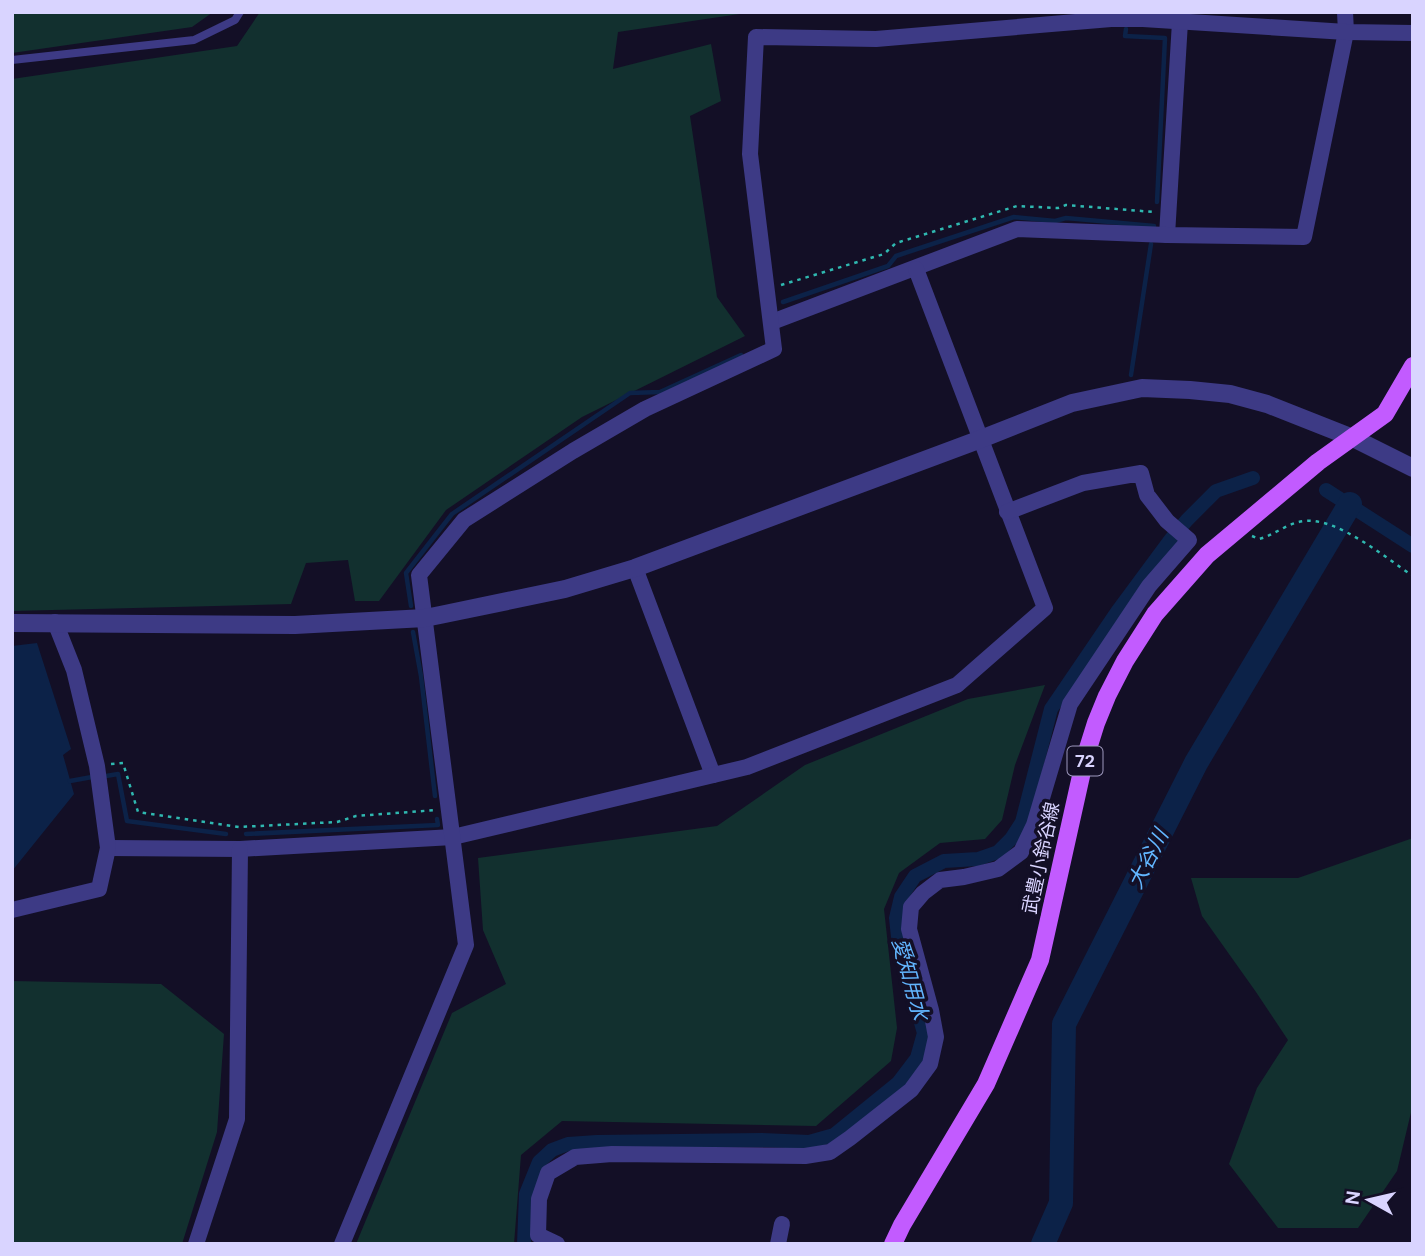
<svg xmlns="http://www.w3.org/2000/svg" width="1425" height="1256" viewBox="0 0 1425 1256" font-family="'DM Sans','Noto Sans JP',sans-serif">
<rect width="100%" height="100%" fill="#130f26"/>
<!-- green -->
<g fill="#12302f">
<path d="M12 12H213L192 27 12 53Z"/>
<path d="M260 12H753L618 32 613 69 711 44 721 101 690 116 717 297 745 336 582 417 446 510 379 601H355L348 560 306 563 291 604 12 611V79L237 46Z"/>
<path d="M1045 685 1015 765 1002 820 985 839 940 843 899 873 884 909 897 1028 891 1061 816 1126 562 1121 521 1155 514 1244H356L452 1013 506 984 483 930 478 858 717 826 805 765 968 699Z"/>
<path d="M1413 838V1104L1397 1171 1358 1228H1278L1229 1164 1257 1088 1288 1040 1256 992 1202 916 1191 878H1298Z"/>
<path d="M12 981 161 984 224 1034 217 1132 182 1244H12Z"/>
</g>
<!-- water -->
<path fill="#0c2248" d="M37 643 71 749 63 755 74 794 12 871V646Z"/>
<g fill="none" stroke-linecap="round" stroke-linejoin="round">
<!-- stream -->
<g stroke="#0c2248" stroke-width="4.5">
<path d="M1126 29 1125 36 1165 38 1157 202"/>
<path d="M783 302 888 266 896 256 1014 217 1055 221 1066 218 1154 226"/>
<path d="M1131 375 1151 244"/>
<path d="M411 606 406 573 452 514 630 393 660 392 741 355"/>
<path d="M413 632 421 676 435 796"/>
<path d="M106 776 118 774 127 821 226 834"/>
<path d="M70 781 92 777"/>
<path d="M246 834 438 825 437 819"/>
</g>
<!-- canal -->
<g stroke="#0c2248" stroke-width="14">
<path d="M1326 490 1413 546"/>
<path d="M524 1244 526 1194 539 1162 552 1150 568 1144 597 1142 761 1140 809 1142 834 1135 898 1083 917 1058 924 1033 899 946 896 918 901 897 915 876 944 861 978 859 998 852 1011 839 1022 822 1051 709 1117 612 1171 539 1187 520 1216 491 1253 478"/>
</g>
<!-- river -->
<path stroke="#0c2248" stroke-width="24" d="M1043 1244 1061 1203 1064 1024 1196 763 1350 504"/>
<!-- path -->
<g stroke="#2fb8b0" stroke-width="2.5" stroke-dasharray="3.5 5" stroke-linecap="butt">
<path d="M781 285 884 254 896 243 1017 206 1058 208 1066 205 1154 212"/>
<path d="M1252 536 1259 539C1275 535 1287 523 1304 521 1337 517 1386 558 1413 576"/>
<path d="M111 764 123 763 138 812 239 827 337 822 356 816 436 810"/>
</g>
<!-- service -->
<path stroke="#3d3a85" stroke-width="8" d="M12 60 194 40 235 20 240 12"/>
<!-- minor -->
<g stroke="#3d3a85" stroke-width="16">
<path d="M1167 235 1180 22"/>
<path d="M772 322 1017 229 1167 235 1304 237 1346 32 1345 12"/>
<path d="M635 568 713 775"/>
<path d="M108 848 240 849 453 837 747 767 957 685 1045 608 916 269"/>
<path d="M12 910 99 889 108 848 97 766 74 670 55 622"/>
<path d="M196 1244 237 1119 240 849"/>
<path d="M342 1244 466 945 419 575 464 520 573 451 645 409 774 349 750 154 756 37 876 39 1111 19H1143L1346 32 1413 33"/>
<path d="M557 1244 538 1235 539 1199 548 1173 575 1157 612 1154 805 1156 830 1152 850 1138 911 1090 930 1064 936 1037 931 1010 909 929 911 907 923 893 940 880 964 877 998 869 1021 852 1034 825 1070 704 1149 586 1189 540 1167 521 1147 495 1141 473 1083 483 1007 512"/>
<path d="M778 1244 782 1224"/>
</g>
<!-- tertiary -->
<path stroke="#3d3a85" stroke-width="18" d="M12 623 295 625 425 618 440 615 565 589 635 568 981 439 1072 403 1142 388 1190 390 1230 394 1267 404 1353 438 1413 468"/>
<!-- primary -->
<path stroke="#c25bff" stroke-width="18" d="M893 1244 902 1225 986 1084 1040 960 1085 758 1096 723 1107 696 1125 661 1155 614 1207 555 1318 462 1385 414 1413 366"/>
</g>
<g text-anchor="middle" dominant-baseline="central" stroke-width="7" stroke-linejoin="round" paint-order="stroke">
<!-- shield labels -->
<rect fill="#130f26" stroke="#9e99be" stroke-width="2" x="1067.5" y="746.5" width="35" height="29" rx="5"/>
<g font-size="18" font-weight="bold" fill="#d9d4ff">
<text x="1085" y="761">72</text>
</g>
<!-- street labels -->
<g font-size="19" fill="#d9d4ff" stroke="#130f26">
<text transform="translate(1041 858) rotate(-78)">武豊小鈴谷線</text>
</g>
<!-- water labels -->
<g font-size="21" font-style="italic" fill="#62b6ff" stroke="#130f26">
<text transform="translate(1148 859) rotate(-63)">大谷川</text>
<text transform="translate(910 979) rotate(75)">愛知用水</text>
</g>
</g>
<!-- border -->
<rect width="1425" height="1256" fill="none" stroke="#d9d4ff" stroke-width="28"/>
<!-- north arrow -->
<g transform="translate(1369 1200) rotate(278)" stroke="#130f26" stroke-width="5" paint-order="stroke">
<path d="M0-5L12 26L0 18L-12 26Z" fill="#d9d4ff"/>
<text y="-10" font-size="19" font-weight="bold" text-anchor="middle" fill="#d9d4ff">N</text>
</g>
</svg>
